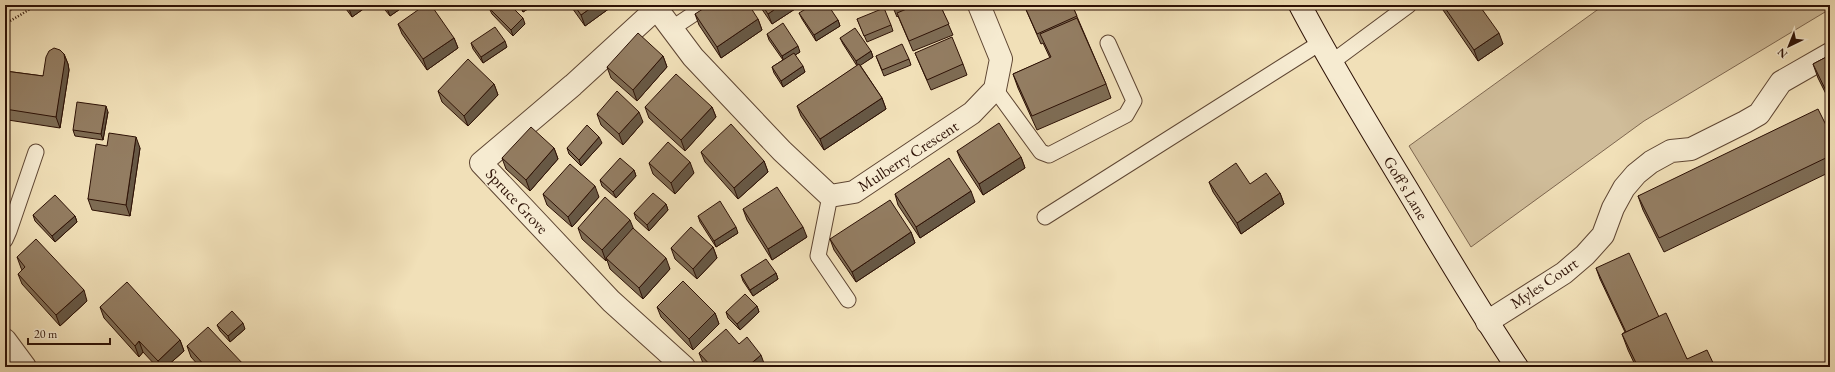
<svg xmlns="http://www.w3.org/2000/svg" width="1835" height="372" viewBox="0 0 1835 372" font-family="'EB Garamond',serif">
<rect width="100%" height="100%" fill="#f1e0b8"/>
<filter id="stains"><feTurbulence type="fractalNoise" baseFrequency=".005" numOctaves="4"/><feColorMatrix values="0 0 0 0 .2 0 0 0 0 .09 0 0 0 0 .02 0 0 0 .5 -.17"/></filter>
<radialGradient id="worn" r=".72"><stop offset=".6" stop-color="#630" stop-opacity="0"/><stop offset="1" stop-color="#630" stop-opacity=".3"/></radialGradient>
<!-- green -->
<g fill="#d0bd9a" stroke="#7e6750">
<path d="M5 5H20L5 14Z"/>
<path d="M1604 5H1830V9L1644 121 1471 247 1409 146Z"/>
</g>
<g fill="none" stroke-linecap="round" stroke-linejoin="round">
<defs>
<g id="service">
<path d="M671 29 707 5"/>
<path d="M1332 62 1409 5"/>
<path d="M995 89 1041 152 1049 155 1126 115 1134 101 1108 43"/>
<path d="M830 196 818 256 848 300"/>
<path d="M1045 217 1320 43"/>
<path d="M5 240 9 231 36 152"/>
</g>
<g id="minor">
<path d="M654 5 693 57 782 151 830 196 854 192 972 113 995 89 1001 59 979 5"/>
<path d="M656 9 573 85 481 163 611 301 684 367"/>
<path d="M1487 322 1564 273 1585 255 1603 235 1613 208 1624 188 1636 174 1651 162 1671 151 1691 149 1745 122 1759 114 1781 82 1830 54"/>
<path d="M5 340 25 367"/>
</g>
<path id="secondary" d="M1300 5C1333 68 1370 128 1407 189 1443 249 1478 309 1517 367"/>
</defs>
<!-- service casing -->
<use href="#service" stroke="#5e4532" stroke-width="17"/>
<!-- minor casing -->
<use href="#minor" stroke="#5e4532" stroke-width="24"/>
<!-- secondary casing -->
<use href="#secondary" stroke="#2d1105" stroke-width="24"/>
<!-- path -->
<path stroke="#2d1105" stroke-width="2.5" stroke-dasharray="1 2" stroke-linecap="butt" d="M5 24 37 5"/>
<!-- service -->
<use href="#service" stroke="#f6ebd1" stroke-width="15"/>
<!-- minor -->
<use href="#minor" stroke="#f6ebd1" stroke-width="22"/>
<!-- secondary -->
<use href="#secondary" stroke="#f6ebd1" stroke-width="22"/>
</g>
<!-- wall -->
<g fill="#7e6c54" stroke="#2d1105">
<path d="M343 5H369L352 17Z"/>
<path d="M381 5H406L390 16Z"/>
<path d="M519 5H534L523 12Z"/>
<path d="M570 5H614L585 26Z"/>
<path d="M759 5H794L795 9 772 24Z"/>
<path d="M892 5H940L953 35 913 51 898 16 897 17Z"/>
<path d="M1024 5H1072L1106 84 1111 98 1037 130 1018 88 1013 74 1050 58 1043 43 1041 44Z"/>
<path d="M1441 5H1479L1503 44 1478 61 1443 10Z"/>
<path d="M489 8 525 24 513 36 492 14Z"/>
<path d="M799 13 838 20 840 26 816 41 802 19Z"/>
<path d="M695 14 758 19 762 30 721 58 699 25Z"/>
<path d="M857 19 891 25 893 31 867 42Z"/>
<path d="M398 24 454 38 458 48 427 70 402 34Z"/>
<path d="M767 34 800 52 795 55 805 72 783 87 774 73 772 67 783 60 769 40Z"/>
<path d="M840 38 871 51 873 57 860 65 882 98 886 109 824 150 801 116 797 106 857 66 843 44Z"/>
<path d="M471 43 507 47 483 63 473 49Z"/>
<path d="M915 53 963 64 967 75 931 90Z"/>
<path d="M64 54 68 64 69 70 60 128 8 120 5 113V71L43 76Z"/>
<path d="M1830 55V102L1818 78 1813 64Z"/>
<path d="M663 56 667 67 637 101 611 78 607 67Z"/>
<path d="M876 56 909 59 911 65 884 76Z"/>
<path d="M494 84 498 95 468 126 442 102 438 91Z"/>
<path d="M645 107H712L716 117 685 151 649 118Z"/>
<path d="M108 112 103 140 75 136 73 130Z"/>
<path d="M597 114 643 122 623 145 601 125Z"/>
<path d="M1830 133V172L1664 252 1643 210 1638 196Z"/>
<path d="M602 143 581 166 569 154 567 148Z"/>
<path d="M107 146 140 148 130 216 92 210 88 199Z"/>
<path d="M554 148 558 159 530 191 506 169 502 158Z"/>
<path d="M957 151 1021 157 1025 168 983 195 961 161Z"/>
<path d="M701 152 764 161 768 172 738 199 705 162Z"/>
<path d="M649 163 694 173 675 194 653 174Z"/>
<path d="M634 170 636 176 616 198 602 186 600 180Z"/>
<path d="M1209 182 1280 193 1284 204 1241 234 1213 192Z"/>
<path d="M543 194 599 197 572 227 547 205Z"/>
<path d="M895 194 975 202 920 238 898 205Z"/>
<path d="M666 204 668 210 649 231 636 219 634 213Z"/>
<path d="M743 209 807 237 772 260 747 220Z"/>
<path d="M33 215 75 216 77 222 55 242 35 221Z"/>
<path d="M698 216 738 233 716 247 700 222Z"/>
<path d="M578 228H633L670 269 643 299 610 269 607 260 606 261 582 239Z"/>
<path d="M911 232 915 243 856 282 834 250 830 239Z"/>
<path d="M713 247 717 258 697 279 675 259 671 248Z"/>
<path d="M17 257 87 301 60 326 22 284 18 274 22 270 21 268Z"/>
<path d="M1596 268 1659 317 1687 359 1715 367H1636L1628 350 1622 334 1625 332 1600 279Z"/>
<path d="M776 273 778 279 753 296 743 281 741 275Z"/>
<path d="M757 306 759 312 740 330 728 318 726 312Z"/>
<path d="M100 307 180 340 184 351 166 367H157L143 352 139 357 104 318Z"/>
<path d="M657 307 715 313 719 324 693 350 661 317Z"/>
<path d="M217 325 245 329 230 342 220 331Z"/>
<path d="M739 344 765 366 764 367H706L703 363 699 353Z"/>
<path d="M187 346 246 367H200L191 357Z"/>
</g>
<!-- shaded-wall -->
<g fill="#675845" stroke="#2d1105">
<path d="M350 5H369L352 17 348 6Z"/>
<path d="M386 5H406L390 16 386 6Z"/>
<path d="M448 5H453L449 8Z"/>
<path d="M523 5H534L523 12 521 6Z"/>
<path d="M595 5H614L585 26 581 15Z"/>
<path d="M781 5H794L795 9 772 24 768 14Z"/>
<path d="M523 18 525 24 513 36 511 30Z"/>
<path d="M758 19 762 30 721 58 717 47Z"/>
<path d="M838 20 840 26 816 41 814 35Z"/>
<path d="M1499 33 1503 44 1478 61 1474 50Z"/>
<path d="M454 38 458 48 427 70 423 59Z"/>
<path d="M505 41 507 47 483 63 481 57Z"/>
<path d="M798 46 800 52 784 62 782 56Z"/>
<path d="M871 51 873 57 858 67 856 61Z"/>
<path d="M64 54 68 64 69 70 60 128 56 117Z"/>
<path d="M663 56 667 67 637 101 633 90Z"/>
<path d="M803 66 805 72 783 87 781 81Z"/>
<path d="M494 84 498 95 468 126 464 116Z"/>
<path d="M882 98 886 109 824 150 820 139Z"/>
<path d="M106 106 108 112 103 140 101 134Z"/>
<path d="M712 107 716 117 685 151 681 140Z"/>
<path d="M639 112 643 122 623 145 619 134Z"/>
<path d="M136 137 140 148 130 216 126 205Z"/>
<path d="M599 137 602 143 581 166 579 160Z"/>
<path d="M554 148 558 159 530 191 526 180Z"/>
<path d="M1021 157 1025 168 983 195 979 184Z"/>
<path d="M764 161 768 172 738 199 734 188Z"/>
<path d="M690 162 694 173 675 194 671 183Z"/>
<path d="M634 170 636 176 616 198 613 192Z"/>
<path d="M595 186 599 197 572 227 568 217Z"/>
<path d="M971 191 975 202 920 238 916 227Z"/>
<path d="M1280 193 1284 204 1241 234 1237 223Z"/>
<path d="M666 204 668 210 649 231 647 225Z"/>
<path d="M75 216 77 222 55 242 52 236Z"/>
<path d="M630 220 634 230 606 258 607 260 606 261 602 250Z"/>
<path d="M736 227 738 233 716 247 714 241Z"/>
<path d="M803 227 807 237 772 260 768 249Z"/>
<path d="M911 232 915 243 856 282 852 272Z"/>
<path d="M713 247 717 258 697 279 693 269Z"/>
<path d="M666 258 670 269 643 299 639 288Z"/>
<path d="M776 273 778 279 753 296 750 290Z"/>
<path d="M84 290 87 301 60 326 56 315Z"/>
<path d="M757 306 759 312 740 330 737 324Z"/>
<path d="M715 313 719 324 693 350 689 339Z"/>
<path d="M243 323 245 329 230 342 228 336Z"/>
<path d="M180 340 184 351 166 367H160L158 361Z"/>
<path d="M139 341 143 352 139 357 135 346Z"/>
<path d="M761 355 765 366 764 367H747Z"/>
</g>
<!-- building -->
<g fill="#937d62" stroke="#2d1105">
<path d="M425 5H431L454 38 423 59 398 24Z"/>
<path d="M492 5H510L523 18 511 30 489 8Z"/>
<path d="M574 5H595L581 15Z"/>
<path d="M709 5H749L758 19 717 47 695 14Z"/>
<path d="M762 5H781L768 14Z"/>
<path d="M812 5H828L838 20 814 35 799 13Z"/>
<path d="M916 5H940L949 24 909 41 897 13Z"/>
<path d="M1024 5H1072L1077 16 1037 34Z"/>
<path d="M1443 5H1479L1499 33 1474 50Z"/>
<path d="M884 8 891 25 864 36 857 19Z"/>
<path d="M1077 18 1106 84 1032 116 1013 74 1051 57 1040 34Z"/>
<path d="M783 23 798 46 782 56 767 34Z"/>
<path d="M495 27 505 41 481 57 471 43Z"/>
<path d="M855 28 871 51 856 61 840 38Z"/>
<path d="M638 33 663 56 633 90 607 67Z"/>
<path d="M952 37 963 64 927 80 915 53Z"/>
<path d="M902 44 909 59 882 70 876 56Z"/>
<path d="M54 48 60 50 64 54 65 60 56 117 5 109V71L43 76 46 57 49 51Z"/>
<path d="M794 53 803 66 781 81 772 67Z"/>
<path d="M1830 55V99L1813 64Z"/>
<path d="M468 59 494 84 464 116 438 91Z"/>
<path d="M859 64 882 98 820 139 797 106Z"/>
<path d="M676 74 712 107 681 140 645 107Z"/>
<path d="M617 91 639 112 619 134 597 114Z"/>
<path d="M77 102 106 106 101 134 73 130Z"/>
<path d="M1818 109 1830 133V156L1659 238 1638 196Z"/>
<path d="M999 123 1021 157 979 184 957 151Z"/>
<path d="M731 124 764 161 734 188 701 152Z"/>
<path d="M587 125 599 137 579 160 567 148Z"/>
<path d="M531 127 554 148 526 180 502 158Z"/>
<path d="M109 133 136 137 126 205 88 199 96 144 107 146Z"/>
<path d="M668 142 690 162 671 183 649 163Z"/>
<path d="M620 158 634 170 613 192 600 180Z"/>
<path d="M949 158 971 191 916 227 895 194Z"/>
<path d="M1236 163 1250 184 1266 173 1280 193 1237 223 1209 182Z"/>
<path d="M570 164 595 186 568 217 543 194Z"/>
<path d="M777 187 803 227 768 249 743 209Z"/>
<path d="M653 193 666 204 647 225 634 213Z"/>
<path d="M55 195 75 216 52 236 33 215Z"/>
<path d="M605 197 630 220 602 250 578 228Z"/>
<path d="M890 200 911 232 852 272 830 239Z"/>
<path d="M720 201 736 227 714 241 698 216Z"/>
<path d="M691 227 713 247 693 269 671 248Z"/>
<path d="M633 228 666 258 639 288 606 258Z"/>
<path d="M36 239 84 290 56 315 18 274 25 267 17 257Z"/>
<path d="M1629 253 1659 317 1626 332 1596 268Z"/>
<path d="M766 259 776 273 750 290 741 275Z"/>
<path d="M683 281 715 313 689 339 657 307Z"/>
<path d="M127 282 180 340 158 361 139 341 135 346 100 307Z"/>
<path d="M745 294 757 306 737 324 726 312Z"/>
<path d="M232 311 243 323 228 336 217 325Z"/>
<path d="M1666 313 1687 359 1707 350 1715 367H1638L1622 334Z"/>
<path d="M208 327 246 367H206L187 346Z"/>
<path d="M726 329 739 344 747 337 761 355 747 367H712L699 353Z"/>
</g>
<g text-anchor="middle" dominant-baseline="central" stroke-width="3" stroke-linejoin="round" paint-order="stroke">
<!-- street labels -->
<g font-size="16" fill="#2d1105" stroke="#f6ebd1">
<text transform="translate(908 156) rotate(-33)">Mulberry Crescent</text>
<text transform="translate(1406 188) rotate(59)">Goff's Lane</text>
<text transform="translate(517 201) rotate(47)">Spruce Grove</text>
<text transform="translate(1544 283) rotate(-34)">Myles Court</text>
</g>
</g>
<!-- margin -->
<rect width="1835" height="372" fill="none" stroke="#f1e0b8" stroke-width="20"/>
<rect x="6" y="6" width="1823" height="360" fill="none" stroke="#2d1105" stroke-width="2"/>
<rect x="10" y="10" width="1815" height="352" fill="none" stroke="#2d1105"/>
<!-- north arrow -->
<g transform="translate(1789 46) rotate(223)" stroke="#f6ebd1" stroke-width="3" paint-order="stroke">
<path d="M0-3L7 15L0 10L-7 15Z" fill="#2d1105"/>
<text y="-6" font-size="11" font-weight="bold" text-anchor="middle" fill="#2d1105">N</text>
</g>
<!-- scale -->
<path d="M28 338v6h82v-6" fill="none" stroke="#2d1105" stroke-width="2"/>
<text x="34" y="338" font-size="12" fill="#2d1105" stroke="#f6ebd1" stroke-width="3" paint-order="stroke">20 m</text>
<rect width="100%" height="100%" filter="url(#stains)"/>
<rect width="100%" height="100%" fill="url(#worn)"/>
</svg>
